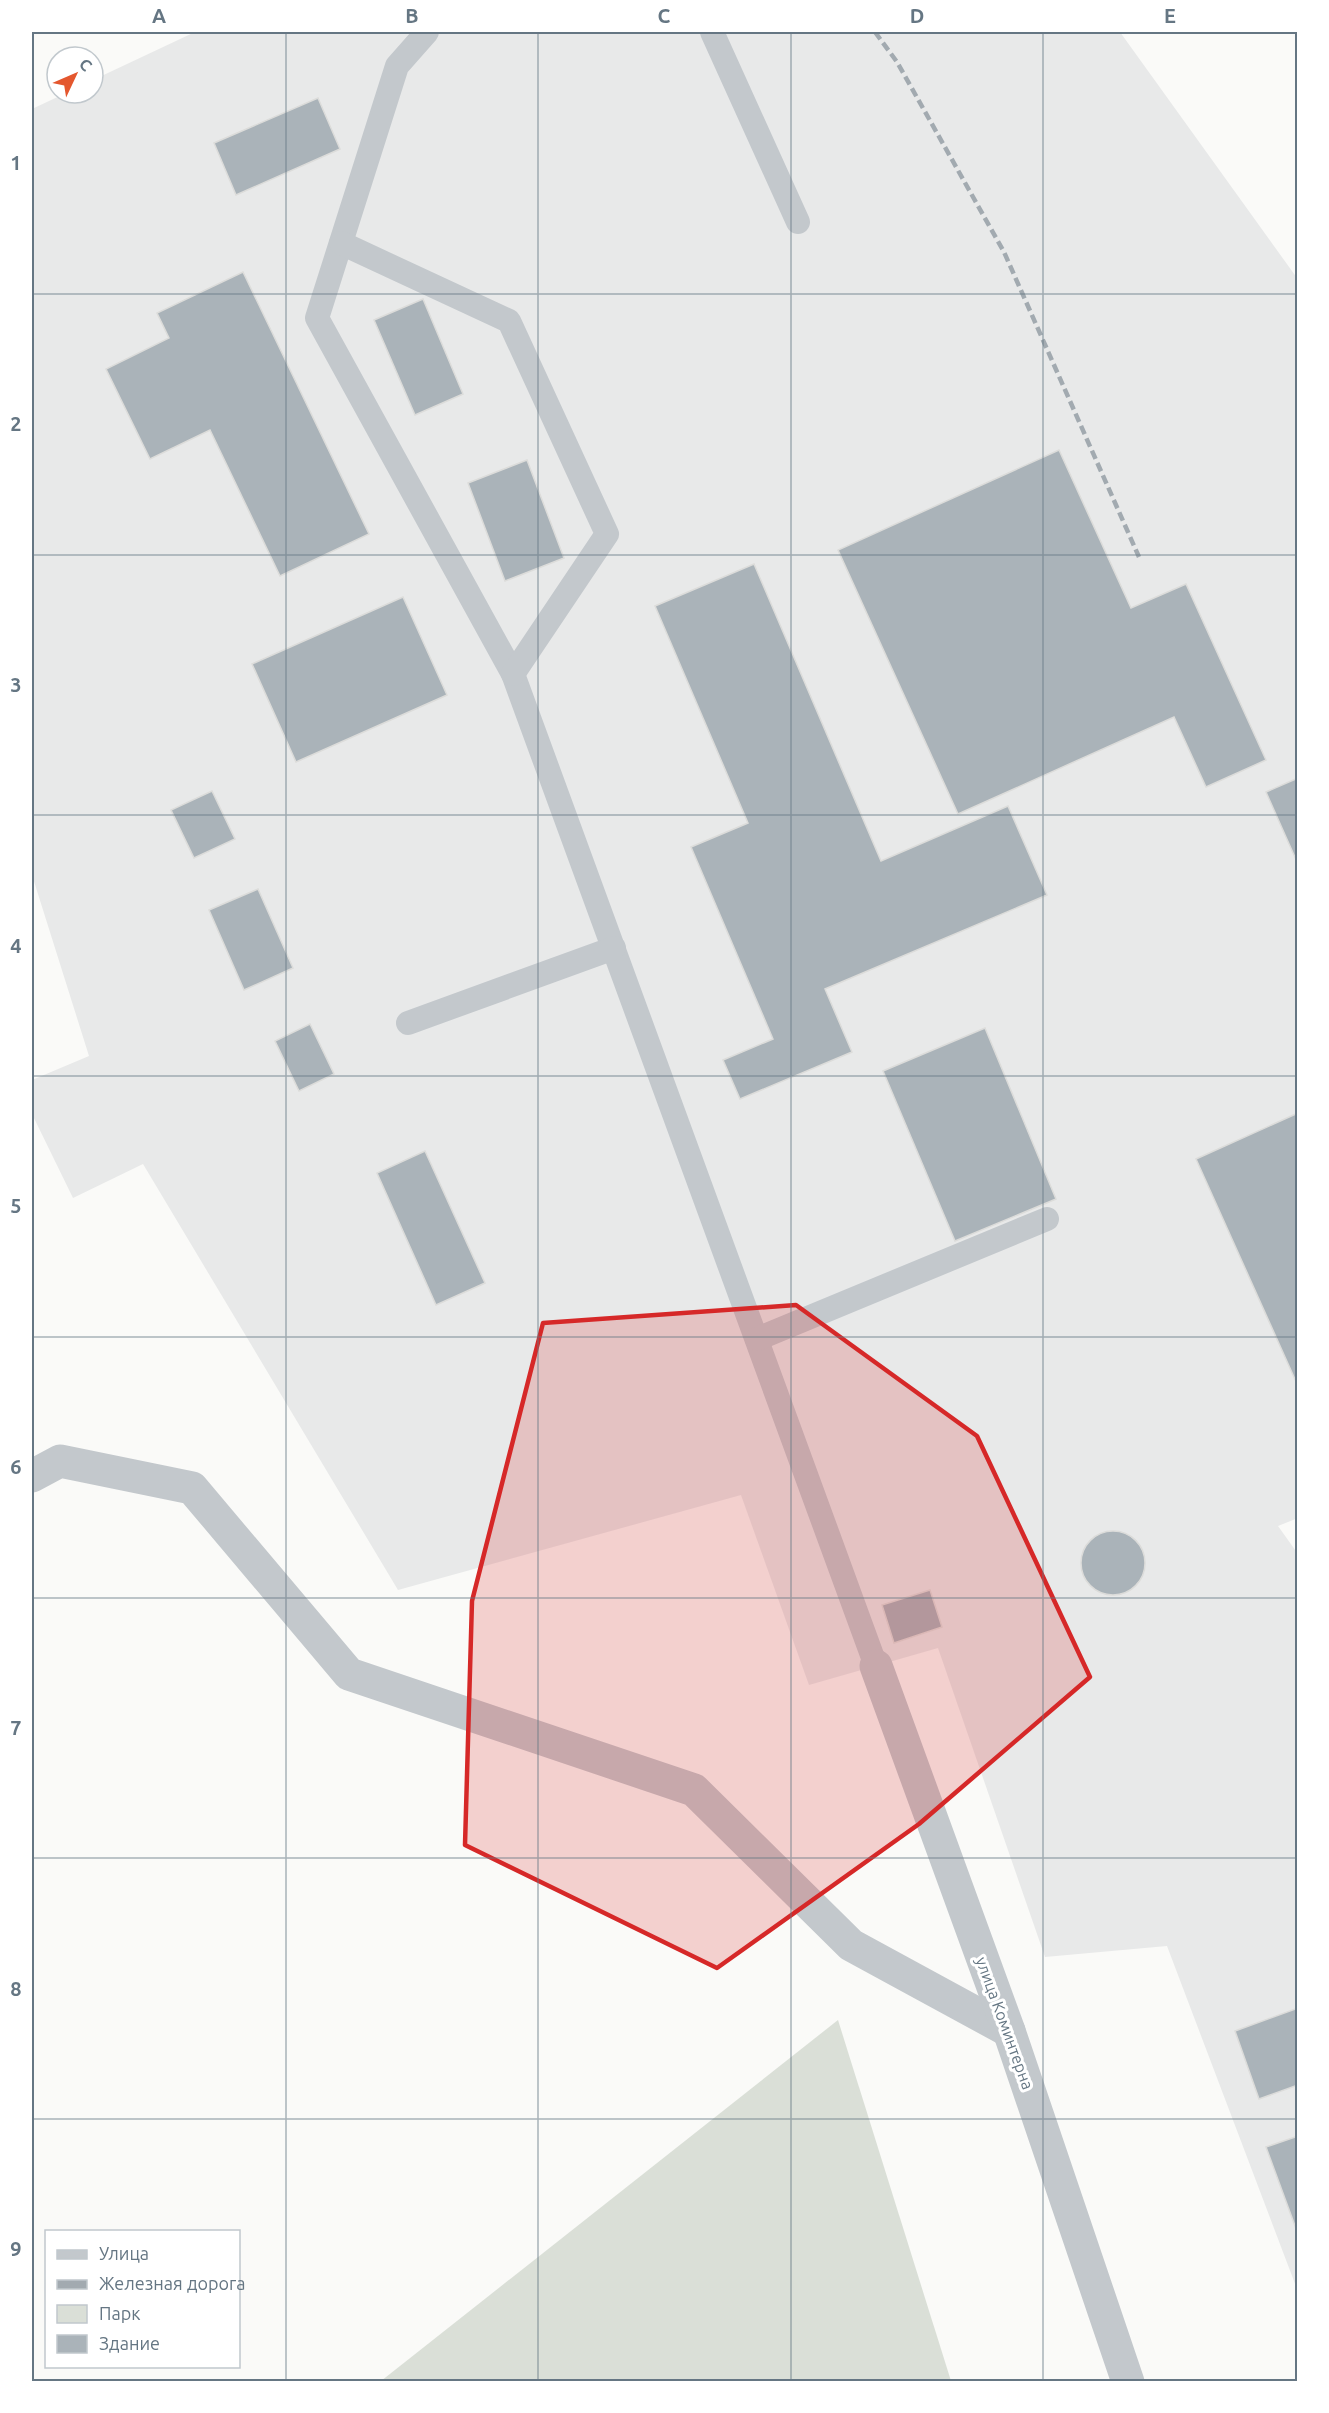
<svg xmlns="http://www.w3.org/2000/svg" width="1329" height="2413" viewBox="0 0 1329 2413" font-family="Ubuntu,sans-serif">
<rect width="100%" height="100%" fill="#fafaf8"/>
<!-- built -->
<path fill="#e8e9e9" d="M195 32H1120L1297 278 1298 1518 1278 1526 1298 1554 1297 2289 1167 1946 1045 1957 938 1648 809 1685 741 1495 398 1590 143 1164 73 1198 32 1114V1080L89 1056 32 875V109L66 93H93V80Z"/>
<!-- green -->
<path fill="#dadfd7" d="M838 2020 951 2381H381Z"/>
<!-- building -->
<g fill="#aab3b9" stroke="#dcdcda" stroke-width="1.5">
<path d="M318 98 340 149 236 195 214 143Z"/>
<path d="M243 272 369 534 280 576 210 430 150 459 106 369 169 338 157 313Z"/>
<path d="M423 299 463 394 415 415 374 320Z"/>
<path d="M1059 450 1131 608 1186 584 1266 760 1206 787 1174 717 958 814 838 550Z"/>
<path d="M527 460 564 558 505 581 468 483Z"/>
<path d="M754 564 881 861 1008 806 1047 895 825 989 852 1052 740 1099 723 1060 773 1039 691 847 748 823 655 606Z"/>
<path d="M403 597 447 695 296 762 252 664Z"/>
<path d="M1298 778V864L1266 792Z"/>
<path d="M212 791 235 839 194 858 171 810Z"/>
<path d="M258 889 293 968 244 990 209 910Z"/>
<path d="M310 1024 334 1074 299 1091 275 1041Z"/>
<path d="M985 1028 1056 1199 955 1241 883 1071Z"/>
<path d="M1298 1113V1386L1196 1159Z"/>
<path d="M425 1151 485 1283 436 1305 377 1173Z"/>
<circle cx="1113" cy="1563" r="32"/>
<path d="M930 1590 942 1627 894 1643 882 1605Z"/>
<path d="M1298 2008V2085L1259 2099 1235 2031Z"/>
<path d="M1298 2136V2234L1266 2147Z"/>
</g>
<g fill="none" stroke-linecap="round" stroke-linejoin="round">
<!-- lane -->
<g stroke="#c3c8cc" stroke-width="24">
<path d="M427 32 397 66 317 318 513 674 876 1666"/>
<path d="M712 32 798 222"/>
<path d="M341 243 509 321 607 534 513 674"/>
<path d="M408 1023 614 948"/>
<path d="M757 1339 1047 1219"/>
</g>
<!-- street -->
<g stroke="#c3c8cc" stroke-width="33">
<path d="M32 1476 60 1461 192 1488 349 1674 694 1790 851 1945 1009 2031"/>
<path d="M876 1666 1009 2031 1128 2382"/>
</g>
<!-- rail -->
<path stroke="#a2aab0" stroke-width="4.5" stroke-dasharray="9 4.5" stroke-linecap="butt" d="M875 32 897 62 1004 252 1139 557"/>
</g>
<!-- marked area -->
<path fill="#d62828" fill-opacity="0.2" stroke="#d62828" stroke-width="4.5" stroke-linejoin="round" d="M796 1305 977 1436 1090 1677 919 1824 717 1968 465 1845 472 1601 543 1323Z"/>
<!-- grid -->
<path fill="none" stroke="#657683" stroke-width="1.5" stroke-opacity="0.55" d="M286 32V2382M538 32V2382M791 32V2382M1043 32V2382M32 294H1298M32 555H1298M32 815H1298M32 1076H1298M32 1337H1298M32 1598H1298M32 1858H1298M32 2119H1298"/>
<g text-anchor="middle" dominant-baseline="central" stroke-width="6" stroke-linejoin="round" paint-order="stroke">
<!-- street labels -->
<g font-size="16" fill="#657683" stroke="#fff">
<text transform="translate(1005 2023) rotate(70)">улица Коминтерна</text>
</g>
</g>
<!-- border -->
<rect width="1329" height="2413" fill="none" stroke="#ffffff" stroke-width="66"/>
<!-- legend -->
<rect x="45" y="2230" width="195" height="138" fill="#ffffff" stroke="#c1c8cd" stroke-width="1.5"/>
<rect x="57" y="2250" width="30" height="9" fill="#c3c8cc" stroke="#c1c8cd" stroke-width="1.5"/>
<text x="99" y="2260" font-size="18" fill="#657683">Улица</text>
<rect x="57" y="2280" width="30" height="9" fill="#a2aab0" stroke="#c1c8cd" stroke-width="1.5"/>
<text x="99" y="2290" font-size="18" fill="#657683">Железная дорога</text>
<rect x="57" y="2305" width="30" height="18" fill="#dadfd7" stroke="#c1c8cd" stroke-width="1.5"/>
<text x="99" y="2320" font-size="18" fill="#657683">Парк</text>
<rect x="57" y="2335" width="30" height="18" fill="#aab3b9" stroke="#c1c8cd" stroke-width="1.5"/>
<text x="99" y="2350" font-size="18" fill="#657683">Здание</text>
<!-- north arrow -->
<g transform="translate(75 75) rotate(46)"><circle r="28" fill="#ffffff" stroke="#c1c8cd" stroke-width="1.5"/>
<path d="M0-4.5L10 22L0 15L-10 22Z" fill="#e4572e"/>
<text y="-9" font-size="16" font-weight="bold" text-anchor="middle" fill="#657683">С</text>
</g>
<rect x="33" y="33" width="1263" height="2347" fill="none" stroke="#657683" stroke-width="2"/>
<g font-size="20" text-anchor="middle" font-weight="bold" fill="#657683">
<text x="159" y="23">A</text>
<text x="412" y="23">B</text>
<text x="664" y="23">C</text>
<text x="917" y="23">D</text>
<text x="1170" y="23">E</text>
<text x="16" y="170">1</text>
<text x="16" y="431">2</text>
<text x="16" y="692">3</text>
<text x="16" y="953">4</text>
<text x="16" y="1213">5</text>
<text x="16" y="1474">6</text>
<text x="16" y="1735">7</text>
<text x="16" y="1996">8</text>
<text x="16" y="2256">9</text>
</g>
</svg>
